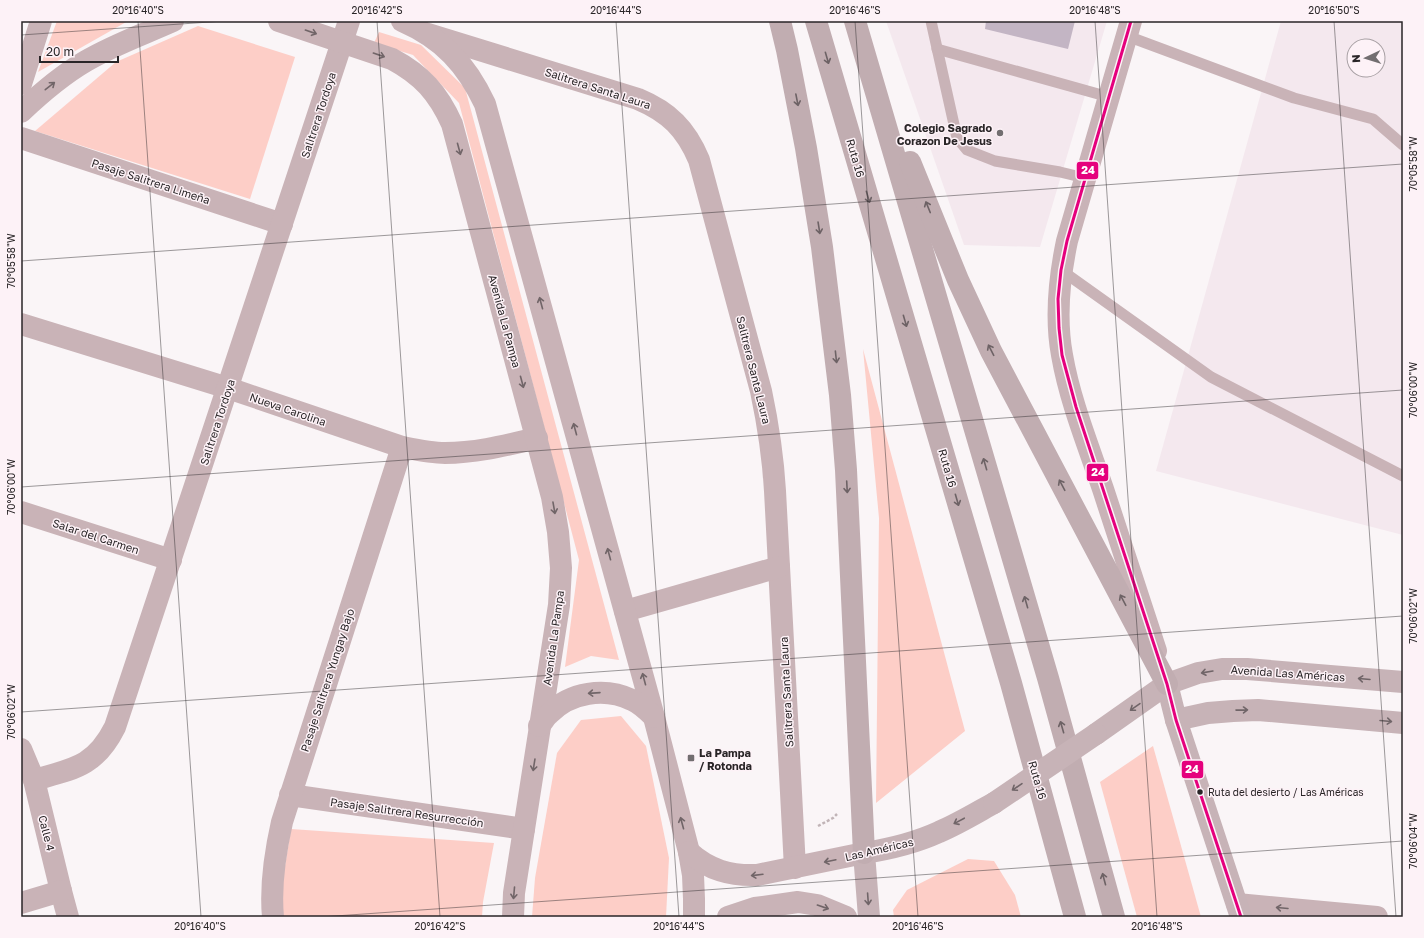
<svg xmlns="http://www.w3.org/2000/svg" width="1424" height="938" viewBox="0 0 1424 938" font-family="'Golos Text',sans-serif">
<rect width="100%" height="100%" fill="#faf5f7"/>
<!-- built -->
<g fill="#f4e8ee" fill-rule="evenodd">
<path d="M886 21H1107L1040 247 964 245Z"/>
<path d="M1281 21H1403V535L1156 471ZM1354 46H1378V70H1354Z"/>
</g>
<!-- green -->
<g fill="#fdcec7">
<path d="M57 21H128L38 72Z"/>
<path d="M198 26 295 57 250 199 35 131 116 62Z"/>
<path d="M379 32 421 45 465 88 619 660 591 656 565 667 579 560 459 103 413 55 374 43Z"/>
<path d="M863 349 965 731 876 803 879 518Z"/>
<path d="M621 716 646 746 669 858 666 917H532L535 878 557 753 581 720Z"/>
<path d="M1153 746 1201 917H1137L1100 782Z"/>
<path d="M291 829 494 843 483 902 482 917H279L278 909Z"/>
<path d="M968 859 994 861 1015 895 1021 917H894L893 910 907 890Z"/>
</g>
<!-- building -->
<path fill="#c3b5c4" d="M986 21H1075L1068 49 985 29Z"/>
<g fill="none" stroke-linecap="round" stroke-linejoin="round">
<!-- path -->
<path stroke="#c1b4b7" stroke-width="2.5" stroke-dasharray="3 2" stroke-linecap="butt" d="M818 826 833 818 837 814"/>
<!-- service -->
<g stroke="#c9b3b7" stroke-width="11">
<path d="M931 21 957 138 967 150 995 161 1060 172 1085 178"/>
<path d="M1127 36 1294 98 1373 119 1403 145"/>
<path d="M937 49 1109 97"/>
<path d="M1061 270 1211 377 1403 476"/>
</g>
<!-- minor -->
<g stroke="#c9b3b7" stroke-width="22">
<path d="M428 34 638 99C669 112 686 129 699 160L761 391C768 424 773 457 775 491L795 868"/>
<path d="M21 112C41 93 62 75 86 61 113 45 144 34 173 21"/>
<path d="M21 138 282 224"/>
<path d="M21 324 228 388 402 447C417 450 431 453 445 453 477 453 507 445 537 438"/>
<path d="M21 512 171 560"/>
<path d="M625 611 779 567"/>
<path d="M21 749 34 780 61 891 68 917"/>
<path d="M34 780C73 769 95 767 115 727L349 21"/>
<path d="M290 795 524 829"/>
<path d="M21 903 61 891"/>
<path d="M1237 904 1377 917"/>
<path d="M273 917C270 885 275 853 282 822L402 447"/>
</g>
<!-- tertiary -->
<g stroke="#c9b3b7" stroke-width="22">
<path d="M279 21 392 59C422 75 438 93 452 124L552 497 558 532 561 568 559 605 514 893 513 917"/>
<path d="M402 21C443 39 466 64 485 104L654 717 689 852 693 875 694 899V917"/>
<path d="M1131 21 1067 241C1059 279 1055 317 1062 355 1070 401 1088 445 1103 489 1121 543 1138 597 1156 651"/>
<path d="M21 84 41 21"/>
<path d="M539 726C543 722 545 717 549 714 570 692 605 687 632 700 641 704 647 710 654 717"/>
<path d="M689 852C709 870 730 876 757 875L864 853"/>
<path d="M728 917 755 908 798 902 817 905 846 917"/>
</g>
<!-- primary -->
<g stroke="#c7b3b7" stroke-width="22">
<path d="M1167 684 1176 720 1241 917"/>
<path d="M1176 720 1208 713 1233 711 1258 710 1403 723"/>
<path d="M1096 734 1167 684 1198 673 1222 669H1247L1403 682"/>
<path d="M869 917 864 853C890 849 915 843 939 832 958 824 976 813 994 803"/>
</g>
<!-- motorway -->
<g stroke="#c1adb1" stroke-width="22">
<path d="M780 21 787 50 806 148 822 247 840 395 846 470 864 853"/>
<path d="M816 21 1011 683 1075 917"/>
<path d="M855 21 1048 678 1114 917"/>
<path d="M910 162 958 280 991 351 1167 684"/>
</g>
<!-- primary-bridge -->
<path stroke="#c7b3b7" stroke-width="22" d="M994 803 1096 734"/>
<defs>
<path id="bus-1" d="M1131 21 1067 241 1061 270 1058 299 1059 328 1062 355 1076 407 1167 684 1176 720 1241 917"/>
</defs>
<!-- bus-1 casing -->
<use href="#bus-1" stroke="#fdf2f7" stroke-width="6"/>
<!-- bus-1 -->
<use href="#bus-1" stroke="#e5007d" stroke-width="3"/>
</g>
<!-- one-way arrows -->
<defs><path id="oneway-shaft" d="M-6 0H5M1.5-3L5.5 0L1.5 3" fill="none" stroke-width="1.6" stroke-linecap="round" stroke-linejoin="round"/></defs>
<g stroke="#716568">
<use href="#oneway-shaft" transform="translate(311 32) rotate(19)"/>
<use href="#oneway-shaft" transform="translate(379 55) rotate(19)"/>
<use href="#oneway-shaft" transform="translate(50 86) rotate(-38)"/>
<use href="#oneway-shaft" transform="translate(459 149) rotate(75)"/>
<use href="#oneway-shaft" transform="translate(541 303) rotate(-105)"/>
<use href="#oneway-shaft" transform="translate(522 382) rotate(75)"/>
<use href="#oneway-shaft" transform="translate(575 429) rotate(-105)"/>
<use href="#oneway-shaft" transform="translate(554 508) rotate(80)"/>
<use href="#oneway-shaft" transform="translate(609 554) rotate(-105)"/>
<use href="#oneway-shaft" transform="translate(644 679) rotate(-105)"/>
<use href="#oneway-shaft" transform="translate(594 693) rotate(176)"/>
<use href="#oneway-shaft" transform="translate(534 765) rotate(99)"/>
<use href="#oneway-shaft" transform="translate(682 823) rotate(-105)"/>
<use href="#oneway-shaft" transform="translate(830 861) rotate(168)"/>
<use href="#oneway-shaft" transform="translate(757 875) rotate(173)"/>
<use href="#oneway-shaft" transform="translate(514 893) rotate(95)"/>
<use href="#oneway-shaft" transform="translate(823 907) rotate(19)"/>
<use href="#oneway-shaft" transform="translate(1282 908) rotate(-175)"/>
</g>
<g stroke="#6d6265">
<use href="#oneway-shaft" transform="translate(827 58) rotate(74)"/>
<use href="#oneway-shaft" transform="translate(797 100) rotate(79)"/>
<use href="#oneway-shaft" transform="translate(868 197) rotate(74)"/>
<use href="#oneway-shaft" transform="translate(928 207) rotate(-112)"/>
<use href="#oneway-shaft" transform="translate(819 228) rotate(81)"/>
<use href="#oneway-shaft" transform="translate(905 321) rotate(74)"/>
<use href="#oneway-shaft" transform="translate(991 350) rotate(-117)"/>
<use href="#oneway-shaft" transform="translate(836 357) rotate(84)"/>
<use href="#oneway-shaft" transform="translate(985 464) rotate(-106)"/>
<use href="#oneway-shaft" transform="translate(1062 485) rotate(-118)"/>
<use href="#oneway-shaft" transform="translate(847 487) rotate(87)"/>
<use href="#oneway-shaft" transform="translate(957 500) rotate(74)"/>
<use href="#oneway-shaft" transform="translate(1123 600) rotate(-118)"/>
<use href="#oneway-shaft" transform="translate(1026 602) rotate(-106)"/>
<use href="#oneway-shaft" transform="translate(1062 727) rotate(-106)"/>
<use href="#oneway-shaft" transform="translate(1104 879) rotate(-105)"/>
</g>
<g stroke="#706568">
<use href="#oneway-shaft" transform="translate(1207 672) rotate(170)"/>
<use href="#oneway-shaft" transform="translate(1364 679) rotate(-175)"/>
<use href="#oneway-shaft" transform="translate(1135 707) rotate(145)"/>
<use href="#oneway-shaft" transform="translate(1242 710) rotate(-1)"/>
<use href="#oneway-shaft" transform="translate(1386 721) rotate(5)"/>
<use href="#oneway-shaft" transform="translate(1017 787) rotate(146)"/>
<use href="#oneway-shaft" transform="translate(959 821) rotate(152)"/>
<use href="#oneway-shaft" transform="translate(868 899) rotate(86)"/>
</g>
<!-- ticks -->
<path fill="none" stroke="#292527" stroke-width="1" stroke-opacity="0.45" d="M138 21 201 917M377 21 440 917M616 21 679 917M855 21 918 917M1095 21 1157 917M1334 21 1396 917M21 35 224 21M21 261 1403 164M21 487 1403 390M21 712 1403 616M321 917 1403 841"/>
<!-- markers -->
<g fill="#726e70" stroke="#fdf2f7" stroke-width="1.5">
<circle cx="1000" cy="133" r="4"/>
<rect x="687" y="754" width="8" height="8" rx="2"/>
</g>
<circle fill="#292527" stroke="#fdf2f7" stroke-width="1.5" cx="1200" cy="792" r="3.5"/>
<g text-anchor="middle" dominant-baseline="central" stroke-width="3" stroke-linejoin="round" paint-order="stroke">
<!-- bus labels -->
<g font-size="10" fill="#292527" stroke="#fdf2f7" text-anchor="start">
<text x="1208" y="792">Ruta del desierto / Las Américas</text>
</g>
<!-- street labels -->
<g font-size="11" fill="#292527" stroke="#fdf2f7">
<text transform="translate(598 88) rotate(18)">Salitrera Santa Laura</text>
<text transform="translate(318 115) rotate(-72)">Salitrera Tordoya</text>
<text transform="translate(856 158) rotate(74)">Ruta 16</text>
<text transform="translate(151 181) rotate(18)">Pasaje Salitrera Limeña</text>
<text transform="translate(505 321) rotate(75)">Avenida La Pampa</text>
<text transform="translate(754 370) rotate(76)">Salitrera Santa Laura</text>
<text transform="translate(288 409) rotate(19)">Nueva Carolina</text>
<text transform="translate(217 422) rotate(-72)">Salitrera Tordoya</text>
<text transform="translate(948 468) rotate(74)">Ruta 16</text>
<text transform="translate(96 536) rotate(18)">Salar del Carmen</text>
<text transform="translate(553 638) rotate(-82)">Avenida La Pampa</text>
<text transform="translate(1288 673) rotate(4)">Avenida Las Américas</text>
<text transform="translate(327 680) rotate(-72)">Pasaje Salitrera Yungay Bajo</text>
<text transform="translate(786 692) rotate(-93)">Salitrera Santa Laura</text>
<text transform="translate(1038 780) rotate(74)">Ruta 16</text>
<text transform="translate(407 812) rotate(8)">Pasaje Salitrera Resurrección</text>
<text transform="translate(47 833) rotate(76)">Calle 4</text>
<text transform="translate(879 849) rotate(-13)">Las Américas</text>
</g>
<!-- poi labels -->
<g font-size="11" font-weight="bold" fill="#292527" stroke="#fdf2f7" text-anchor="end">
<text x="992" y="127">Colegio Sagrado<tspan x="992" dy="13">Corazon De Jesus</tspan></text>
<text x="699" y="752" text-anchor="start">La Pampa<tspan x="699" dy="13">/ Rotonda</tspan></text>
</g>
</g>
<g stroke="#fdf2f7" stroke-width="1.5">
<rect x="1076" y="161" width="23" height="19" rx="4" fill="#e5007d"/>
<rect x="1086" y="463" width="23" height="19" rx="4" fill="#e5007d"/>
<rect x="1181" y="760" width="23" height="19" rx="4" fill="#e5007d"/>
</g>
<g font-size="11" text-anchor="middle" font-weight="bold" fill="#fff">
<text x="1088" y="174">24</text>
<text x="1098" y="476">24</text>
<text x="1192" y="773">24</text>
</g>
<!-- border -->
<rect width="1424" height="938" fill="none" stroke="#fdf2f7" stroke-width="44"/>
<!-- north arrow -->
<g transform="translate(1366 58) rotate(266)"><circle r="19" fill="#fdf2f7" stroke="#a8a0a4"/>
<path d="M0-3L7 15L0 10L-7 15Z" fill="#726e70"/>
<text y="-6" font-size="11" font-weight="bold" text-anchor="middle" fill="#292527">N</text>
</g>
<!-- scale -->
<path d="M40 56v6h78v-6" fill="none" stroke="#292527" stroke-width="2"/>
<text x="46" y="56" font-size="12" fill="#292527" stroke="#fdf2f7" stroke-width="3" paint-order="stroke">20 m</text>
<rect x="22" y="22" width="1380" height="894" fill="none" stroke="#292527" stroke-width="1.5"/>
<g font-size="10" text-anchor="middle" fill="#292527">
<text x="138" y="14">20°16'40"S</text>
<text x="377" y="14">20°16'42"S</text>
<text x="616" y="14">20°16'44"S</text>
<text x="855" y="14">20°16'46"S</text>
<text x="1095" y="14">20°16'48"S</text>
<text x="1334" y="14">20°16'50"S</text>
<text transform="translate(1413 164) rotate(-90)" y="4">70°05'58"W</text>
<text transform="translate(11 261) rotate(-90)" y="4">70°05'58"W</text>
<text transform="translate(1413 390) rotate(-90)" y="4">70°06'00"W</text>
<text transform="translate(11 487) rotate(-90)" y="4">70°06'00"W</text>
<text transform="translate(1413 616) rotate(-90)" y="4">70°06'02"W</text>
<text transform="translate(11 712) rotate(-90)" y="4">70°06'02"W</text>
<text transform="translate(1413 841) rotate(-90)" y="4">70°06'04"W</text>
<text x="200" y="930">20°16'40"S</text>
<text x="440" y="930">20°16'42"S</text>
<text x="679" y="930">20°16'44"S</text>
<text x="918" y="930">20°16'46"S</text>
<text x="1157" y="930">20°16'48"S</text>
</g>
</svg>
